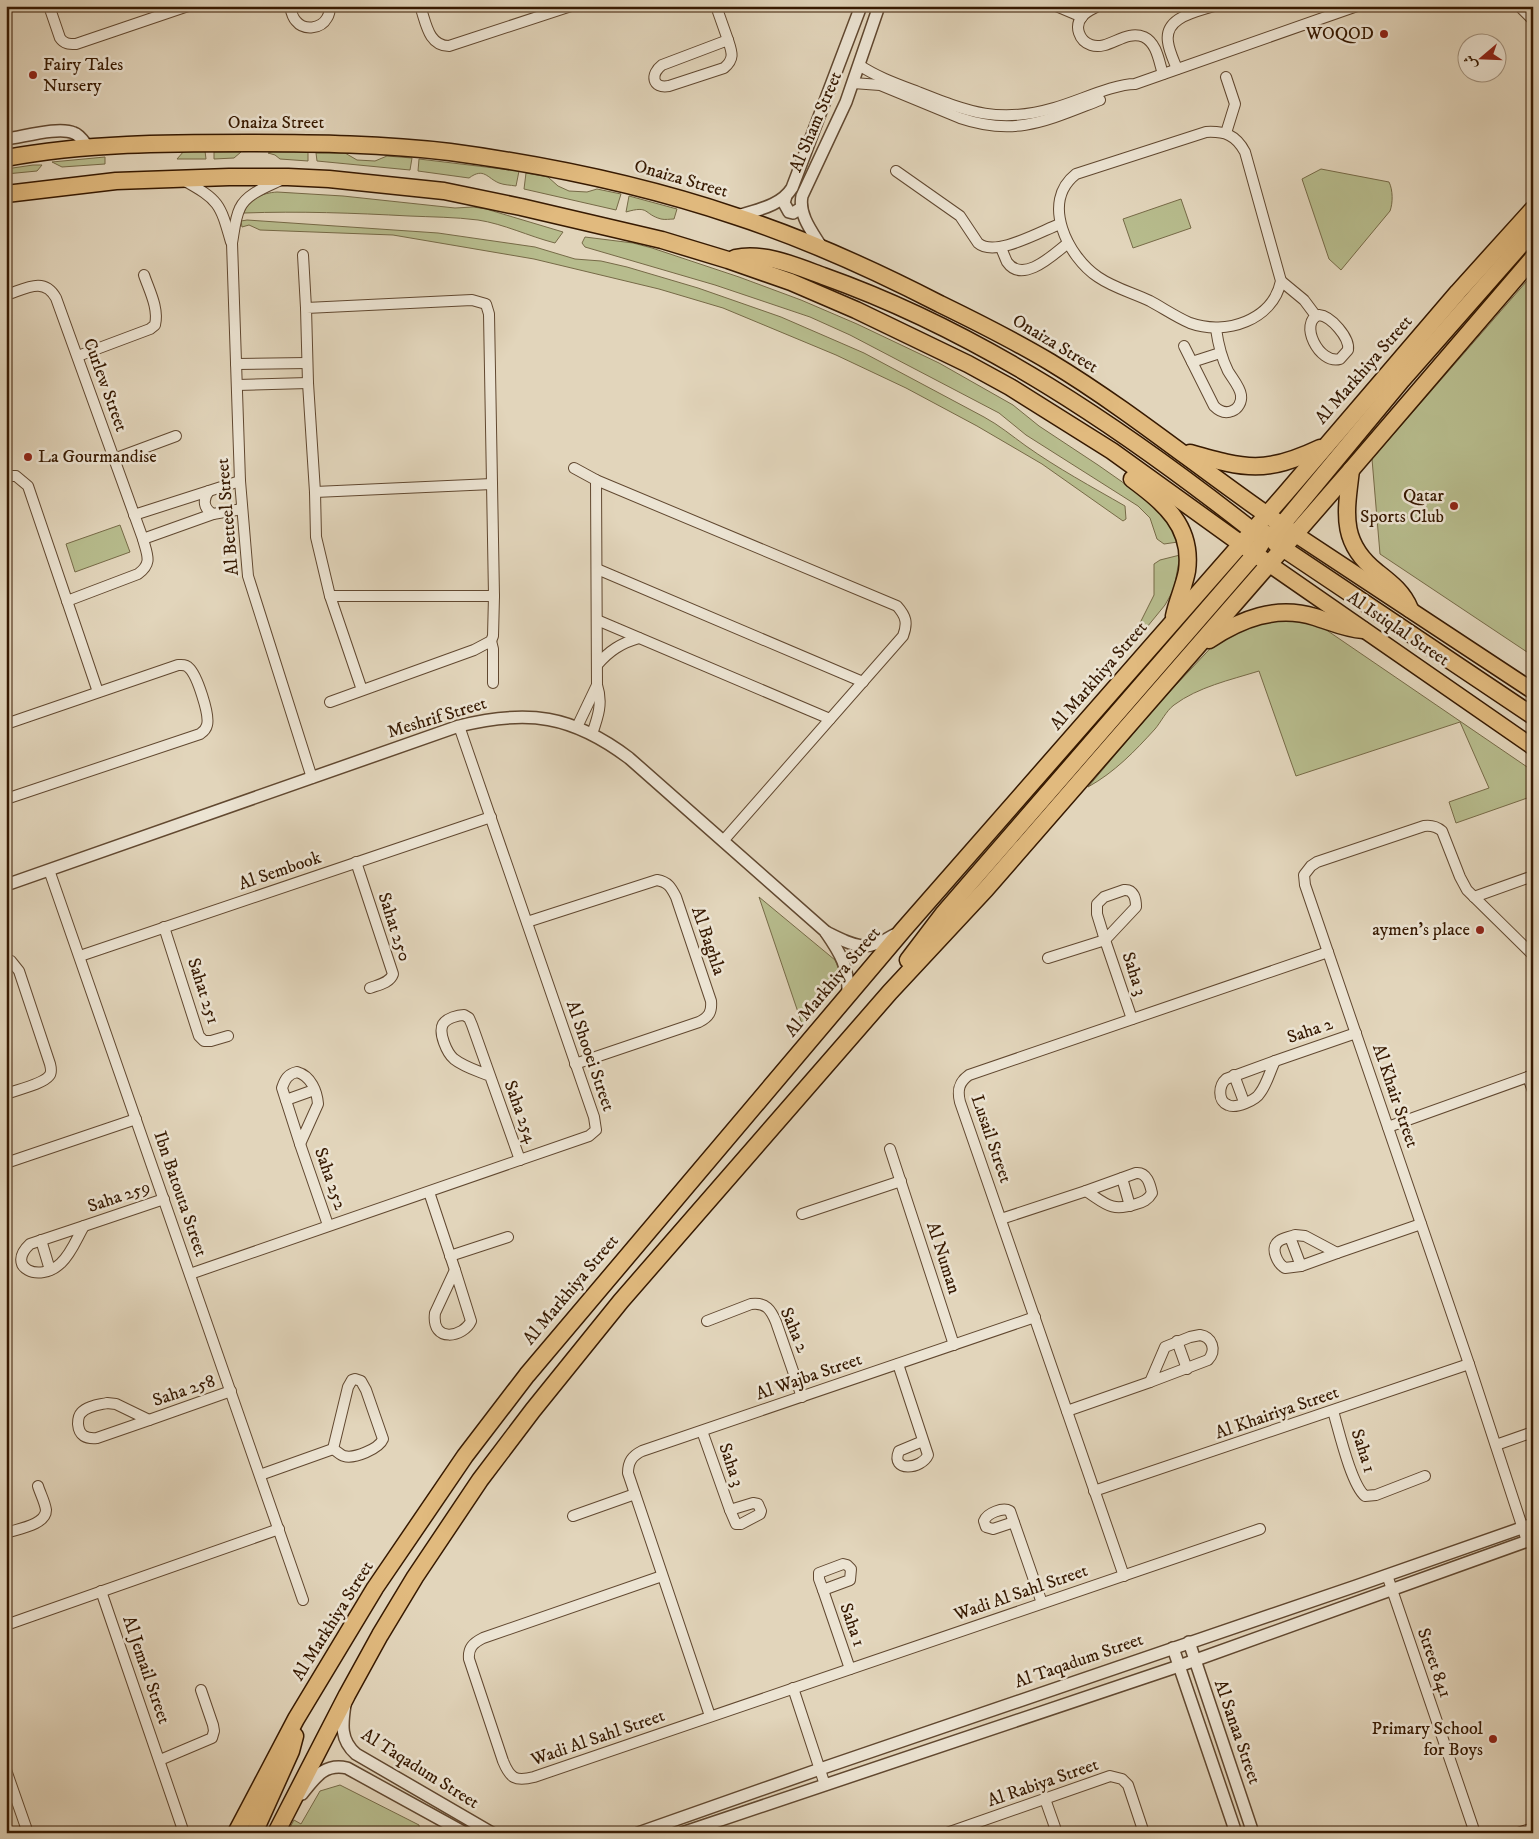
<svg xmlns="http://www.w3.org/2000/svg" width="1539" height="1839" viewBox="0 0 1539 1839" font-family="'IM FELL DW Pica',Amiri,serif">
<rect width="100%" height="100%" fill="#e2d5bb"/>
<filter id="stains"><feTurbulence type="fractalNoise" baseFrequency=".004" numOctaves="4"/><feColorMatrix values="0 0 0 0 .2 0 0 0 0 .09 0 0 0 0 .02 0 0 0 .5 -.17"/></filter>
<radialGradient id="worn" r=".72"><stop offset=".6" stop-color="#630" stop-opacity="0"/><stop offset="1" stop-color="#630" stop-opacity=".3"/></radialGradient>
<!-- green -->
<g fill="#b7bc8d" stroke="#766a47">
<path d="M184 151H205L206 159H177Z"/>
<path d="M214 152H241L234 158 214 159Z"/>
<path d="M272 152H308V161L280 159 275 155 268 153Z"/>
<path d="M316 153H345L357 160 375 161 387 156 412 158 410 170 317 161Z"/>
<path d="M105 157V164L62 167 52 162Z"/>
<path d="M419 159 519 171 516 186C510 185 504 185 499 183 487 178 484 167 469 178L418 171Z"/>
<path d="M33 165H42L37 171 6 174V169Z"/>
<path d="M1321 169 1389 182C1393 190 1393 203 1390 211L1341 270 1329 259 1302 179Z"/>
<path d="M526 173 548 177 558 186 569 191 587 192 597 189 621 194 616 210 524 189Z"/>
<path d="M277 192 343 196 455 208 473 207 486 209 563 232 555 243C528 236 504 224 478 220 455 217 431 217 409 216 354 213 299 211 244 213 248 198 263 193 277 192Z"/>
<path d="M629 196 677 209 674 219C670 219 665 220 661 219 643 214 650 205 626 212Z"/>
<path d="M1181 199 1191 228 1133 248 1123 219Z"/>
<path d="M247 220 438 233 535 247 575 259 601 261 627 267 698 288 781 317 864 353 984 417C999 425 1012 436 1026 446 1057 468 1092 487 1125 506L1126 519 1123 521 1042 464 977 426 906 388 836 355 723 308 659 289 534 259 393 235 260 230 249 225 242 227 241 221Z"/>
<path d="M585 237 633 243 652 248 739 277 801 300 857 324 939 363 1013 405 1039 426 1098 465 1158 507 1170 520 1178 542 1164 544 1157 539 1150 518 1138 506 1026 435 999 413 850 335 810 317 715 285 585 247 582 243Z"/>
<path d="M1533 274V656L1380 554 1372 459Z"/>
<path d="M120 525 130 552 75 572 66 544Z"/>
<path d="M1180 555 1174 589 1165 605 1134 643 1131 641 1154 595V564L1160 560Z"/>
<path d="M1279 617 1322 627 1533 771V796L1456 823 1449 802 1489 788 1460 722 1296 776 1259 671C1230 680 1198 687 1174 705 1166 711 1161 722 1155 729 1135 751 1115 772 1088 787L1160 702 1220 638Z"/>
<path d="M759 897 835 960C837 965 840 971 840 976 839 990 812 1014 802 1024Z"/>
<path d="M340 1785 419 1825 420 1833H287L294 1820 301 1824 320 1791Z"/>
</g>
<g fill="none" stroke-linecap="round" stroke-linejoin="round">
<defs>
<g id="minor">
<path d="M49 6 60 38C64 44 69 44 76 44L188 6"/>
<path d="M290 6C291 11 292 17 296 21 304 31 321 29 327 18 329 15 330 10 330 6"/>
<path d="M420 6C426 22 428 46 449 46L571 6"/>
<path d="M716 6 728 40"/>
<path d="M1056 6 1082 17"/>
<path d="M1098 6C1093 9 1086 11 1082 17 1074 26 1079 41 1091 45 1109 51 1125 29 1144 37 1157 43 1159 62 1163 74"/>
<path d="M1519 6 1533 20"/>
<path d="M728 40C732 52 735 59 724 68L669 86C652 89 650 74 662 65Z"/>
<path d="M859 65C877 77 897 84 918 92 969 112 999 124 1054 108 1077 102 1113 84 1135 84L1357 6"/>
<path d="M1177 69C1174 61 1169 51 1168 42 1164 17 1196 12 1214 6"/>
<path d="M853 83 880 85 960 118C1016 137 1048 120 1100 100"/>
<path d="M1206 132C1225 131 1236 135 1245 152L1281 281C1273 320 1226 336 1190 323 1176 317 1163 308 1150 301 1133 293 1114 288 1098 277 1068 257 1040 202 1076 174Z"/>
<path d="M1226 133 1235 104 1226 77"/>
<path d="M896 171 960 216 978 243C995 258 1041 231 1060 224"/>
<path d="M283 179C269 186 247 193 240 208 235 218 234 232 232 243L240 481 248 576 312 778"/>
<path d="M183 180C219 200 220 203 231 242"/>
<path d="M1001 248C1003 252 1005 258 1007 262 1023 285 1055 253 1068 243"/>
<path d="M303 255 306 308"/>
<path d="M1281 281 1304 300 1316 316"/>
<path d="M6 295C25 289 44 276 56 298L143 539C147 555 153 563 138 574L67 601"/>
<path d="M1319 315C1331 316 1350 338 1348 350L1340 359C1319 365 1298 322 1319 315Z"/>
<path d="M1184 346 1214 406C1219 411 1225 414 1232 411 1238 409 1242 402 1241 395 1240 387 1232 378 1228 371 1221 357 1218 343 1216 329"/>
<path d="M78 356 150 329 155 325C159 308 149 290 144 275"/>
<path d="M1192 362 1220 353"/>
<path d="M236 364 307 363"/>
<path d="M237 385 308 383"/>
<path d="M114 459 176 436"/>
<path d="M574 468 596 480 897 606C906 616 908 623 903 636L723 841"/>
<path d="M6 476H16L28 486 98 692"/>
<path d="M209 491C202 500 204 509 213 514"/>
<path d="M315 492 492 484"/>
<path d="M134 515 240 481"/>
<path d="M143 539 213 514 242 509"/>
<path d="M597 569 863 682"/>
<path d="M330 596H494"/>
<path d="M597 620 830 719"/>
<path d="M491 641 493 649V683"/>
<path d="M597 665C609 651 621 643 639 638"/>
<path d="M330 702 474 650 491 641 493 636 494 596 489 314 486 304 472 300 306 308 308 383 315 492 316 537 330 596 362 690"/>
<path d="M6 724 178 665C182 665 186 664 189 668 197 675 210 715 207 725 206 730 203 732 200 734L6 799"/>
<path d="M577 727 597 685"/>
<path d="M592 734C598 717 603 703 597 685L596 480"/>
<path d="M356 862 393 974C390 983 378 985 370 988"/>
<path d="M49 870 303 1600"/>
<path d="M1124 890C1134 889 1136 899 1136 907L1105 940 1097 914V904L1104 897Z"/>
<path d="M1474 897 1533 876"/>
<path d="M527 922 657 880C668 882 671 887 676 897L711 1001C712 1012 709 1017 699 1022L575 1064"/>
<path d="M164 927 199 1036 204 1041H211L228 1036"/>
<path d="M80 956 491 817"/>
<path d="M1048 958 1105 940 1132 1019"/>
<path d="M6 959 11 961 19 971 50 1064C51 1068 52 1073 49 1076 43 1084 16 1090 6 1094"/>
<path d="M1275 1061C1270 1071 1267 1084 1260 1093 1256 1100 1236 1109 1228 1105 1217 1101 1219 1085 1226 1079Z"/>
<path d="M1275 1061 1356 1033"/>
<path d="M297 1072C311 1076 317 1091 318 1104L300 1144 282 1088C285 1079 288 1074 297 1072Z"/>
<path d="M1234 1075 1244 1102"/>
<path d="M490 1076C478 1071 464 1067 454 1059 447 1053 438 1033 443 1024 447 1018 458 1015 464 1015L469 1018 472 1025 520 1160"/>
<path d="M1528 1077 1533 1091"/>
<path d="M286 1100 314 1090"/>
<path d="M1388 1127 1533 1075"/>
<path d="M300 1144 328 1225"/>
<path d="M890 1149 954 1345"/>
<path d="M6 1163 136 1119"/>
<path d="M1136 1173C1147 1172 1150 1184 1152 1193 1148 1200 1143 1202 1136 1204 1111 1212 1106 1204 1086 1191Z"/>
<path d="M1122 1178 1130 1206"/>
<path d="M429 1192 455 1270"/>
<path d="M802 1214 901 1181"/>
<path d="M1001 1219 1086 1191"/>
<path d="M84 1226C77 1238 71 1254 61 1263 39 1284 5 1267 30 1244Z"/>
<path d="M84 1226 164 1199"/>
<path d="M1295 1235 1305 1236 1337 1253 1301 1266 1285 1268C1278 1264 1269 1248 1279 1241 1283 1238 1290 1237 1295 1235Z"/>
<path d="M1290 1237 1301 1266"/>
<path d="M41 1240 50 1270"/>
<path d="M1337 1253 1421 1224"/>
<path d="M450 1256 508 1237"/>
<path d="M455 1270 471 1321C464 1337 431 1344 435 1313Z"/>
<path d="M190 1274 589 1136 596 1130 594 1117 459 726"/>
<path d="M707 1321 751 1304C766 1302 771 1310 776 1322L802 1397"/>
<path d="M1200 1335C1212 1337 1217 1350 1208 1360L1150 1382 1165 1347 1190 1337Z"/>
<path d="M1177 1341 1187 1369"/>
<path d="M898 1364 928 1455C922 1469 890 1473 899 1451L923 1441"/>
<path d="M355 1379 361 1381 366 1390 383 1439C379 1449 354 1459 344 1456 340 1455 337 1451 333 1449L348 1387 352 1380Z"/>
<path d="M107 1403 116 1404 149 1420 97 1438C86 1439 79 1436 78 1424 78 1420 78 1416 81 1413 87 1406 98 1405 107 1403Z"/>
<path d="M1067 1411 1150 1382"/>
<path d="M1333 1411C1339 1431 1351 1484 1365 1496L1376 1495 1425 1476"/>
<path d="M149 1420 231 1391"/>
<path d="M702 1431 730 1510"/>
<path d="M1496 1445 1533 1432"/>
<path d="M260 1475 333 1449"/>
<path d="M1094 1491 1469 1364"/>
<path d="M753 1503 758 1504 761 1511 760 1514 741 1524H736L730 1510Z"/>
<path d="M573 1516 635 1494"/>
<path d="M1014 1522 993 1529 986 1527 984 1521C987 1513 1003 1507 1010 1511L1042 1603"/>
<path d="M6 1533C17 1529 46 1525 46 1510 45 1502 40 1493 38 1486"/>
<path d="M1527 1541 1469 1364 1305 885 1304 875 1311 866 1317 862 1424 826C1431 825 1436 826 1442 831L1460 877 1467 890 1533 955"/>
<path d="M843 1564 847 1565 851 1569 850 1580 823 1590 819 1579V1573Z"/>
<path d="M1387 1575 1475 1833"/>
<path d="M662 1576 483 1638C473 1643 468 1648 469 1659L503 1761C510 1778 515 1782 534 1777L1260 1529"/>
<path d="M1124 1576 960 1102C957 1090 959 1082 969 1075L1328 952"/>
<path d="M823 1590 850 1669"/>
<path d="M101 1591 184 1833"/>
<path d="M6 1625 279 1529"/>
<path d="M793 1688 825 1785"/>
<path d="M710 1716 628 1473C628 1462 632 1456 642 1451L1035 1317"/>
<path d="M160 1760 212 1738 214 1731 213 1725 201 1690"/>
<path d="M6 1770 28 1833"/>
<path d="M1045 1799 1057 1833"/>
<path d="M947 1833 1110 1776 1122 1779 1128 1785 1144 1833"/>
<path d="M1518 1833 1533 1828"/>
</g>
<g id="tertiary">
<path d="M6 139C23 137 59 126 74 133 80 135 84 142 88 147"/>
<path d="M786 196 784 203 789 212 793 213 801 208"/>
<path d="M738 216C756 210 781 206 792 188L861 6"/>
<path d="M822 248C813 233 798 215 802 196L846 102 879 6"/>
<path d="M6 885 459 726C528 709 572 715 629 758L825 931C841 954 849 967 848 996"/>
<path d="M826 932C854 946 866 953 894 935"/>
<path d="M1189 1642 1253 1833"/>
<path d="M1173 1648 1236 1833"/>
<path d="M345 1705C342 1724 340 1740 356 1754L492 1833"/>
<path d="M302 1794C315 1778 324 1763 347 1768L465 1833"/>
<path d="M638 1833 820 1769 1356 1586 1533 1524"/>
<path d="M682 1833 1179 1666 1533 1539"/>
</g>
<g id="primary">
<path d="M1295 534 1533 691"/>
<path d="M1269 564 1533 747"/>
</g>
<g id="trunk">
<path d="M6 158C86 143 168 143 249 143 316 143 384 144 450 152 547 165 643 185 735 216 806 239 874 270 940 304 977 322 1015 341 1050 362 1136 414 1212 479 1295 534"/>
<path d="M6 194 116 181 229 177H288L329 179 444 191 521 207 662 240 728 260 791 282 856 310 968 364 1010 387 1112 451 1269 564"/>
<path d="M735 258C765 252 796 266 823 276 981 332 1122 428 1253 531L1273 535 1295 534"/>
<path d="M1190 453C1246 469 1265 474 1320 448"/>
<path d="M1351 470C1346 512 1339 542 1377 572 1391 583 1403 592 1410 609"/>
<path d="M1132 479C1164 503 1193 526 1187 571 1184 587 1177 601 1174 616"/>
<path d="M1276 532 1402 380 1533 231"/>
<path d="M1275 543 1533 716"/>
<path d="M1209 640C1241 619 1276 605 1315 617 1331 622 1346 629 1363 630"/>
<path d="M908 960 943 914 1255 554 1261 544"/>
<path d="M236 1833 296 1719 375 1588 465 1456 527 1375 904 929 1285 494 1458 292 1533 209"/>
<path d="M254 1833 291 1751 295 1736"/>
<path d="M276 1833 347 1695 380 1635 415 1577 480 1480 533 1410 621 1301 890 992 986 889 1351 470 1533 258"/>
</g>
</defs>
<!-- minor casing -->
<use href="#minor" stroke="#614830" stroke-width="12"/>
<!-- tertiary casing -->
<use href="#tertiary" stroke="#614830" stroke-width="14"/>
<!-- primary casing -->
<use href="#primary" stroke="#361901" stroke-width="18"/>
<!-- trunk casing -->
<use href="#trunk" stroke="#361901" stroke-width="19"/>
<!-- minor -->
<use href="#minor" stroke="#ece4d3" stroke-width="10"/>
<!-- tertiary -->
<use href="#tertiary" stroke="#ece4d3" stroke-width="11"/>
<!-- primary -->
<use href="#primary" stroke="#e1ba7e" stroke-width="15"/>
<!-- trunk -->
<use href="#trunk" stroke="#e1ba7e" stroke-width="16"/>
</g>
<!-- markers -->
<g fill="#8f2418" stroke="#ece4d3" stroke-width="2">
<circle cx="1384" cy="34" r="5"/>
<circle cx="33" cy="75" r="5"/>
<circle cx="28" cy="457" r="5"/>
<circle cx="1454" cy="506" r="5"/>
<circle cx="1480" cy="930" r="5"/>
<circle cx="1493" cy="1739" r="5"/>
</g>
<g text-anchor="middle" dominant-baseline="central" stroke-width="5" stroke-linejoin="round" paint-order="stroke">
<!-- poi labels -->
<g font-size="18" fill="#361901" stroke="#ece4d3" text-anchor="end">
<text x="1374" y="34">WOQOD</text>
<text x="43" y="65" text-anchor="start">Fairy Tales<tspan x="43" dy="21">Nursery</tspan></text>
<text x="38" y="457" text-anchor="start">La Gourmandise</text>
<text x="1444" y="496">Qatar<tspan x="1444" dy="21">Sports Club</tspan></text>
<text x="1470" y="930">aymen's place</text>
<text x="1483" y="1729">Primary School<tspan x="1483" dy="21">for Boys</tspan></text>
</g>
<!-- street labels -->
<g font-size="18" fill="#361901" stroke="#ece4d3">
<text transform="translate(816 122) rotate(-67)">Al Sham Street</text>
<text x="276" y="123">Onaiza Street</text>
<text transform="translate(681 179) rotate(16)">Onaiza Street</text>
<text transform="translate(1055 344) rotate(31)">Onaiza Street</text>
<text transform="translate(1364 370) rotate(-49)">Al Markhiya Street</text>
<text transform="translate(105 385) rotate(70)">Curlew Street</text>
<text transform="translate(228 517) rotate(-95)">Al Betteel Street</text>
<text transform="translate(1398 629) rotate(34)">Al Istiqlal Street</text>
<text transform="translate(1099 676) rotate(-49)">Al Markhiya Street</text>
<text transform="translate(437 718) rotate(-17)">Meshrif Street</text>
<text transform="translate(280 871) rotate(-19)">Al Sembook</text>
<text transform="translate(394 927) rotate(72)">Sahat 250</text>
<text transform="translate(708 941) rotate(71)">Al Baghla</text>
<text transform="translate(1134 974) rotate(72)">Saha 3</text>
<text transform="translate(833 982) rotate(-50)">Al Markhiya Street</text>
<text transform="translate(203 991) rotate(72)">Sahat 251</text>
<text transform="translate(1310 1031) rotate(-19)">Saha 2</text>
<text transform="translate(590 1056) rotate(71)">Al Shooei Street</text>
<text transform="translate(1395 1096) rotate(71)">Al Khair Street</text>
<text transform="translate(520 1112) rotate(70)">Saha 254</text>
<text transform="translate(991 1139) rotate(71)">Lusail Street</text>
<text transform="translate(330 1179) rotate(71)">Saha 252</text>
<text transform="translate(180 1194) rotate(71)">Ibn Batouta Street</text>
<text transform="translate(119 1197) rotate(-19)">Saha 259</text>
<text transform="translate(943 1258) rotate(72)">Al Numan</text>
<text transform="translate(571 1290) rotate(-50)">Al Markhiya Street</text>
<text transform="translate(794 1330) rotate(67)">Saha 2</text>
<text transform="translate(809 1377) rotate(-19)">Al Wajba Street</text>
<text transform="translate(184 1391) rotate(-19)">Saha 258</text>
<text transform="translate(1277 1413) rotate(-19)">Al Khairiya Street</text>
<text transform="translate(1363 1451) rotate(72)">Saha 1</text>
<text transform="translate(731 1465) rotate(71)">Saha 3</text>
<text transform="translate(1021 1593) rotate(-19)">Wadi Al Sahl Street</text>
<text transform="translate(333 1621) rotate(-58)">Al Markhiya Street</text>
<text transform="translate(852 1625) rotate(71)">Saha 1</text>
<text transform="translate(1079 1661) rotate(-19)">Al Taqadum Street</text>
<text transform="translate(1434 1663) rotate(71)">Street 841</text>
<text transform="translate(146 1670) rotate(71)">Al Jemail Street</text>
<text transform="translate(1237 1732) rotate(71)">Al Sanaa Street</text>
<text transform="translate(598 1738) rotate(-19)">Wadi Al Sahl Street</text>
<text transform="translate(420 1769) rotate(32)">Al Taqadum Street</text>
<text transform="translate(1043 1783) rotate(-19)">Al Rabiya Street</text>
</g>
</g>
<!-- margin -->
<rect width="1539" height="1839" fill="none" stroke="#e2d5bb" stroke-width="25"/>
<rect x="8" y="8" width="1524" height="1824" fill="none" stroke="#361901" stroke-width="2.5"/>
<rect x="12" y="12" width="1514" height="1814" fill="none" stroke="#361901"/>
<!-- north arrow -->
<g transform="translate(1482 58) rotate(251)"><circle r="24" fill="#ece4d3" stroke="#a3937f"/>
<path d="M0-4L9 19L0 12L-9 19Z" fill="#8f2418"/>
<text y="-8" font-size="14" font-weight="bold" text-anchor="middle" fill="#361901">ش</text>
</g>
<rect width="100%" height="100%" filter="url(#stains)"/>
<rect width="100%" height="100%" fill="url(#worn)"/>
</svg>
